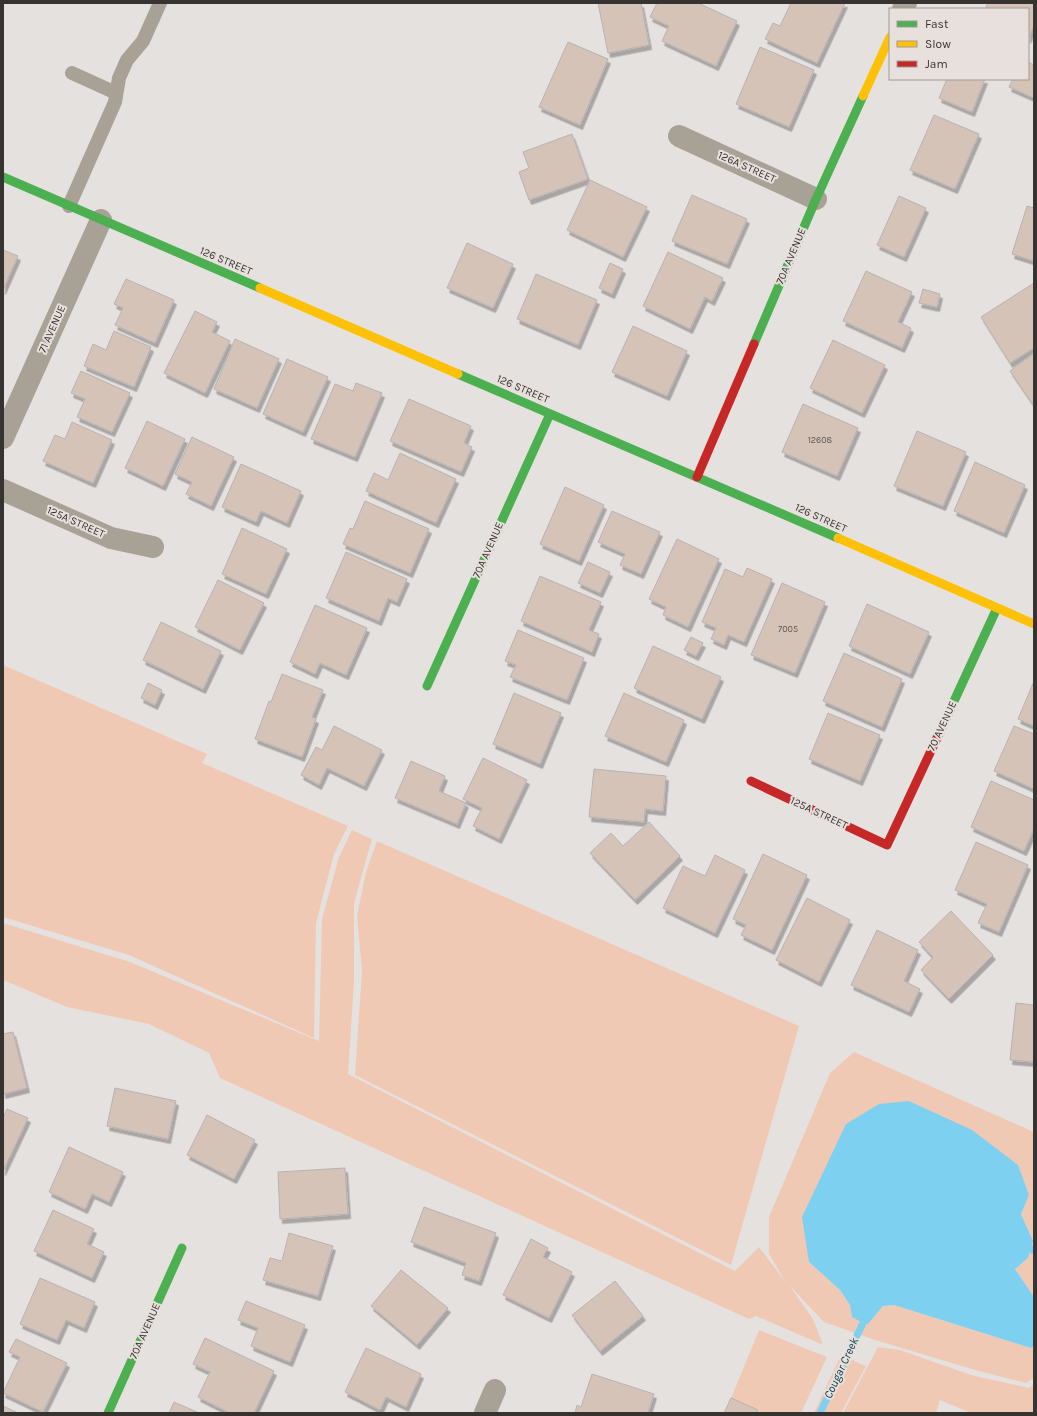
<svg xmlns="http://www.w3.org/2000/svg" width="1037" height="1416" viewBox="0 0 1037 1416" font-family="Karla,sans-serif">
<defs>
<filter id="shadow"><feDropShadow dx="2.5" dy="4.5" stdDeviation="0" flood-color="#0004"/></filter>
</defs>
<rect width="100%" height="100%" fill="#e5e1df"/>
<!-- green -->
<g fill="#f0c9b5">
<path d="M3 665 207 754 202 763 348 826 334 854 316 923 314 1038 129 955 3 917Z"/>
<path d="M352 830 372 839 354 903V982L348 1074 735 1271 759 1247 785 1281 769 1254V1217L830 1073 854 1052 1034 1132V1297L1015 1269 1028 1258 1033 1241 1021 1214 1029 1195 809 1262 840 1290 850 1305 852 1317 868 1324 883 1306 894 1305 1031 1348 1034 1346V1378L1026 1383 975 1370 875 1340 824 1322 789 1285 813 1319 823 1345 756 1316 749 1319 220 1078 209 1053 149 1024 67 1007 3 980V923L130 962 319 1041 322 919 339 857Z"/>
<path d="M377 841 799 1026 731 1265 355 1075 362 971 357 916 366 872Z"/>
<path d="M759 1330 827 1357 801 1413H725Z"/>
<path d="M878 1347 900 1350 971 1375 1029 1388 1034 1384V1413H971L940 1400 936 1413H843Z"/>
<path d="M841 1355 866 1366 841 1413H814Z"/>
</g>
<!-- water -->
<path fill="#7ed0f0" d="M909 1101 972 1130 1018 1165 1029 1195 1021 1214 1033 1241 1028 1258 1015 1269 1034 1297V1346L1031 1348 894 1305 883 1306 868 1324 863 1323 852 1317 850 1305 840 1290 809 1262 802 1217 846 1124 879 1104Z"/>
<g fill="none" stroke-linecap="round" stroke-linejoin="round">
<!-- stream -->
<g stroke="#7ed0f0" stroke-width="7">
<path d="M1031 1249 1034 1251"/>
<path d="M820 1413 863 1323"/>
</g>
</g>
<!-- building -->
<g fill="#d6c3b8" stroke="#b6b3b2" filter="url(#shadow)">
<path d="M598 3H641L649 45 608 53Z"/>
<path d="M657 3H698L737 21 716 66 662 41 669 26 650 17Z"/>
<path d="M791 3H845L817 63 765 39 773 23 780 26Z"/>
<path d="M988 3H1034V26L1028 39V9H985Z"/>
<path d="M568 42 608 59 580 125 539 107Z"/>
<path d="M760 47 814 70 789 127 736 104Z"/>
<path d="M1028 62 1034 65V98L1009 87 1013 79H1028Z"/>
<path d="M947 79H985L972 112 939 98Z"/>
<path d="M934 115 979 134 955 189 910 170Z"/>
<path d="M572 134 588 179 529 200 519 172 529 168 523 152Z"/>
<path d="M590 180 647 207 623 257 567 230Z"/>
<path d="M692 195 747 219 727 264 672 241Z"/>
<path d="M899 196 926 208 904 257 877 245Z"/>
<path d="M1027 206 1034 208V261L1012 254Z"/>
<path d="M467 243 513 264 493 308 447 288Z"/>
<path d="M3 250 18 256 3 290Z"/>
<path d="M668 252 723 278 712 301 705 297 690 329 643 306Z"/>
<path d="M610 263 623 269 612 294 599 288Z"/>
<path d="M866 271 912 292 898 322 911 328 902 348 843 321Z"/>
<path d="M536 274 597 300 578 345 517 319Z"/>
<path d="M126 279 174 300 155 343 115 325 123 308 114 304Z"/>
<path d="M1034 283V348L1010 363 981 317Z"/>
<path d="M923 289 940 294 937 307 919 303Z"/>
<path d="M195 311 217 322 212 332 230 341 205 393 164 373Z"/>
<path d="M633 326 687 351 667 396 612 372Z"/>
<path d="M114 331 151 347 134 387 84 366 93 344 106 350Z"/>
<path d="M235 339 279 359 257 408 214 389Z"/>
<path d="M833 340 885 365 862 413 810 388Z"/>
<path d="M1034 353V406L1010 371Z"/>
<path d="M287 359 328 377 303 432 263 414Z"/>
<path d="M81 371 130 393 112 432 77 417 85 399 71 393Z"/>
<path d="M356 383 382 393 355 457 311 439 335 384 353 391Z"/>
<path d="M409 399 471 426 464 443 472 447 461 472 390 441Z"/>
<path d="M803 404 858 428 837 476 782 452Z"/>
<path d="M147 421 185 439 163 486 125 468Z"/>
<path d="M72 422 112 440 93 483 43 461 55 435 65 439Z"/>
<path d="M917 431 966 452 943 506 894 486Z"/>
<path d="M192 437 234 457 211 506 186 494 192 482 175 474Z"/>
<path d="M400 453 456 479 436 523 366 491 374 473 388 480Z"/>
<path d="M975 462 1025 485 1004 533 954 511Z"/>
<path d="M241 464 301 491 287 523 261 511 256 522 222 507Z"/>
<path d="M565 487 604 505 579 561 540 544Z"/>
<path d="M365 501 429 529 410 573 343 544 350 528 353 529Z"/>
<path d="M612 511 660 532 641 574 620 565 625 554 598 542Z"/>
<path d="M242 528 287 549 266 594 222 574Z"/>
<path d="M677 539 719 559 688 627 663 615 666 607 649 599Z"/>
<path d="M346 552 407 579 397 602 388 598 379 621 326 598Z"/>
<path d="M588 562 610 572 600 593 578 583Z"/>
<path d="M747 568 772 579 744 642 728 635 724 645 711 639 716 628 702 622 725 569 743 577Z"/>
<path d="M540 576 601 602 589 630 599 634 592 652 521 621Z"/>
<path d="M218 580 264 603 240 650 195 627Z"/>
<path d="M782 583 825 602 795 673 751 655Z"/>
<path d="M867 604 929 632 910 674 849 646Z"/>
<path d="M315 605 367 628 346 675 320 663 315 674 290 662Z"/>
<path d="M161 622 221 651 203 689 143 660Z"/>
<path d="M518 630 584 658 567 700 510 677 516 665 505 661Z"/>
<path d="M691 637 703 643 696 656 684 650Z"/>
<path d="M653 646 721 677 702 719 634 688Z"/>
<path d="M844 653 902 679 882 727 823 701Z"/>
<path d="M282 674 323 690 312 717 316 719 302 757 255 739 269 701 271 702Z"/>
<path d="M1034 681V726L1018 719Z"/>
<path d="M148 683 162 690 155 705 141 698Z"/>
<path d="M514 693 561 713 540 764 493 744Z"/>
<path d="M624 693 684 720 666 762 605 736Z"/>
<path d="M828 713 880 735 860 781 809 759Z"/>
<path d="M334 726 382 750 364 786 327 768 319 785 301 775 316 747 322 750Z"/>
<path d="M1014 726 1034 734V789L994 771Z"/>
<path d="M483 758 527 780 499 839 473 826 482 808 463 799Z"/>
<path d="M411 761 445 776 439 791 466 803 457 824 395 798Z"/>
<path d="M594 769 666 776 663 811 645 809 644 822 589 817Z"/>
<path d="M991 781 1034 800V829L1024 851 971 827Z"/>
<path d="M649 822 680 856 635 900 590 853 611 833 623 846Z"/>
<path d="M976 842 1028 865 999 932 978 923 987 904 955 890Z"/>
<path d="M763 854 807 875 772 950 741 935 746 925 733 919Z"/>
<path d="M715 855 745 870 715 933 663 908 683 866 705 876Z"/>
<path d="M807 898 850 920 819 982 776 960Z"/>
<path d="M951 911 993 955 949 999 921 970 933 957 919 942Z"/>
<path d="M877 930 918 950 904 981 920 989 909 1012 851 985Z"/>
<path d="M1016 1003 1034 1005V1062L1010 1060Z"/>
<path d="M13 1032 27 1088 3 1094V1034Z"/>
<path d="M115 1088 176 1101 168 1139 107 1126Z"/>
<path d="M7 1109 28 1118 3 1171V1118Z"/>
<path d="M207 1115 255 1140 234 1179 187 1155Z"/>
<path d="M69 1147 123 1172 109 1202 92 1194 85 1209 49 1192Z"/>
<path d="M345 1168 348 1214 280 1219 278 1172Z"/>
<path d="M424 1207 496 1233 479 1281 462 1275 466 1263 411 1242Z"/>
<path d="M53 1210 94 1229 87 1244 104 1252 92 1278 34 1251Z"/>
<path d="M289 1233 333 1246 318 1296 263 1280 270 1258 282 1261Z"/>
<path d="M531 1239 548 1248 543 1257 572 1272 549 1318 503 1295Z"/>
<path d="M401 1270 448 1308 417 1345 371 1306Z"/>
<path d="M40 1278 95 1302 84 1328 66 1320 57 1340 20 1324Z"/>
<path d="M615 1281 643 1316 600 1351 572 1315Z"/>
<path d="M246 1301 305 1325 290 1362 251 1346 258 1328 238 1320Z"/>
<path d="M205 1338 274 1371 254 1413H230L198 1397 210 1372 193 1364Z"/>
<path d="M16 1339 67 1363 43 1412 3 1393 20 1357 9 1352Z"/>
<path d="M366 1348 421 1374 406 1407 386 1397 380 1410 345 1392Z"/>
<path d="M592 1374 654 1394 648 1413H575L577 1405 581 1407Z"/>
<path d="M731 1398 758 1410 756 1413H724Z"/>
<path d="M174 1402 199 1413H169Z"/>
<path d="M3 1406 18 1413H3Z"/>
</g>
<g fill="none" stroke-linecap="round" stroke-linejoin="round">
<!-- lane -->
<g stroke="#a8a196" stroke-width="14">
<path d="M72 73 116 93"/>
<path d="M69 206 115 102 119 78 127 60 143 41 160 3"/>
</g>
<!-- street -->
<g stroke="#a8a196" stroke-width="22">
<path d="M903 9 906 3"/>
<path d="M679 136 816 199"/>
<path d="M3 438 101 220"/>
<path d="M3 490 111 538 153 547"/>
<path d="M485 1413 495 1390"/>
</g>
<!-- fast -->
<g stroke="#4caf50" stroke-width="9">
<path d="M3 177 260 288"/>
<path d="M754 344 816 199 863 96"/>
<path d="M458 374 838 538"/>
<path d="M427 686 550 414"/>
<path d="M937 738 997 608"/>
<path d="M108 1413 182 1248"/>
</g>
<!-- slow -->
<g stroke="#ffc107" stroke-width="9">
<path d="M863 96 890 37"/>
<path d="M260 288 458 374"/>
<path d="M838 538 1034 624"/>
</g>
<!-- jam -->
<g stroke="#c62828" stroke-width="9">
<path d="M697 477 754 344"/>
<path d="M751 781 887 845 937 738"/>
</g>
</g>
<g text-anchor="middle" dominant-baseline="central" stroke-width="4" stroke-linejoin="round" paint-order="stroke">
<!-- number labels -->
<g font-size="9" fill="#5e5753">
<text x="820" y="440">12608</text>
<text x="788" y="629">7005</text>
</g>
<!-- street labels -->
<g font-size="11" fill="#363331" stroke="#e8e0dc">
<text transform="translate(747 167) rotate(24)">126A STREET</text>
<text transform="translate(791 256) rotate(-67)">70A AVENUE</text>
<text transform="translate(226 261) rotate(23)">126 STREET</text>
<text transform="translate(52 329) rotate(-66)">71 AVENUE</text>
<text transform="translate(523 389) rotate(23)">126 STREET</text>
<text transform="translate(821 518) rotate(24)">126 STREET</text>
<text transform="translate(76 522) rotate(24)">125A STREET</text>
<text transform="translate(488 550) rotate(-66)">70A AVENUE</text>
<text transform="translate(942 726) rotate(-65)">70 AVENUE</text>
<text transform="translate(819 813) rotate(25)">125A STREET</text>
<text transform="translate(145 1331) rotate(-66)">70A AVENUE</text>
</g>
<!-- water labels -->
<g font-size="12" font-style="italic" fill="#00384a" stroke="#e8e0dc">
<text transform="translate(841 1368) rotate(-65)">Cougar Creek</text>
</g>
</g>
<!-- border -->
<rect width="1037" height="1416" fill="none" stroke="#363331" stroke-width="8"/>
<!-- legend -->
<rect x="889" y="8" width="140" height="72" fill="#e8e0dc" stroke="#a19b98"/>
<rect x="897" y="21" width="20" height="6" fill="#4caf50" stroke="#a19b98"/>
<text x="925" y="28" font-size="12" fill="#363331">Fast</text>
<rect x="897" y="41" width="20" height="6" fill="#ffc107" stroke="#a19b98"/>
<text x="925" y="48" font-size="12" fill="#363331">Slow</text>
<rect x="897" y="61" width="20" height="6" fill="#c62828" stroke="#a19b98"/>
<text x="925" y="68" font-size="12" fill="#363331">Jam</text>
</svg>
